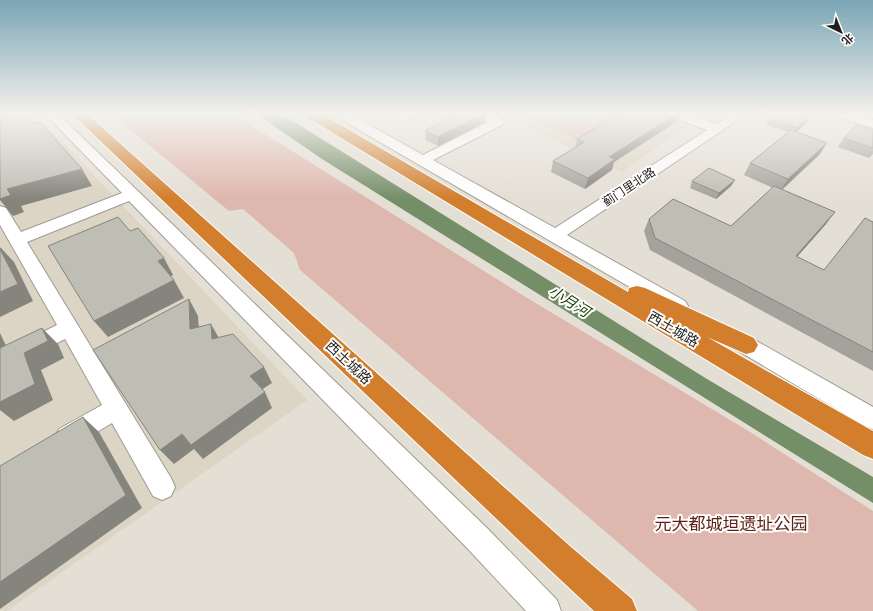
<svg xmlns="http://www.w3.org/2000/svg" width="873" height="611" viewBox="0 0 873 611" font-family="'Alegreya Sans','Noto Sans SC',sans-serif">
<rect width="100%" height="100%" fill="#e4dfd5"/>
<!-- built -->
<g fill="#dcd4c4">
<path d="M0 113H35L307 400 7 611H0Z"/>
<path d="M496 113H657L689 125 622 172Z"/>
</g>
<!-- green -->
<g fill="#deb7ae">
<path d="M110 113H231L524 296 750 432 873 511V611H698L300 270 294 253 243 209 229 211Z"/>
<path d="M518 113H628L582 142Z"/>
</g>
<!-- water -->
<path fill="#748e68" d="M255 113H280L707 379 873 477V503L322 159Z"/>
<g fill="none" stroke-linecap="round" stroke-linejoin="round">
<defs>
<g id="minor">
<path d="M44 113H57L488 529 557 600 561 611H526L468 549 129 201 27 242 171 478 175 487 171 496 162 500 153 496 112 423 75 445 67 448 59 445 55 437 59 429 102 405 65 339 0 372V353L57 325 0 225V206L6 208 21 232 122 193Z"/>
<path d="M333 113H348L423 155 488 122 475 116 473 113C484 113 497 112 504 122L502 125 433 160 555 228 707 130 669 116 667 113H685L716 124 734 113H748L567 235 685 301 688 306 685 311 678 313 671 311 335 116Z"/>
<path d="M402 113H419C414 119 404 122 397 121L395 118Z"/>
<path d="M832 113H851L873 120V128L834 116Z"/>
<path d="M732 329 739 331 873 407V429L865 426 725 343 722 337 725 331Z"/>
</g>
<g id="highway">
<path d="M71 113H86L571 547 632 599 637 611H594L549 569Z"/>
<path d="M303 113H320L628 292 629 288 637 286 645 288 754 338 758 345 754 352 746 354 707 337 873 431V459L863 455 305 116Z"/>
</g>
</defs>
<!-- minor casing -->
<use href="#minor" stroke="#9f9b92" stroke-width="2"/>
<!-- highway casing -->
<use href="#highway" stroke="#fff" stroke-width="2"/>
<!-- minor -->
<use href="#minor" fill="#fff" fill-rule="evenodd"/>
<!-- highway -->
<use href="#highway" fill="#d37e2d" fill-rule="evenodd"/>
</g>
<!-- wall -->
<g fill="#a3a39b">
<path d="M485 113V122L438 146 426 140 425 131Z"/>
<path d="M856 113H871L868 117Z"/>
<path d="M809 118 805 124 796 132 827 143 819 155 782 190 826 224 797 257 824 270 865 218 873 222V371L650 250 644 231 649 219 731 226 773 188 744 175 750 163 788 132 766 125 770 119Z"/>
<path d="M678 121 614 162 612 170 585 189 551 172 553 161 575 148 577 139Z"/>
<path d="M873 130V154L869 158 838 147 844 138Z"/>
<path d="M735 180 731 186 716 199 690 188 692 181Z"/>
</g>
<!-- shaded-wall -->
<g fill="#85857e">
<path d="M485 113V122L438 146V137Z"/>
<path d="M678 113H681L678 121 614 162 612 170 585 189 588 178 609 157Z"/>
<path d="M809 118 805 124 794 134 797 128Z"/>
<path d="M827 143 819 155 780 191 788 179Z"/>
<path d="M82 169 92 186 21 206 24 212 13 216 0 200V199L7 189Z"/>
<path d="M735 180 731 186 716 199 719 193Z"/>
<path d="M835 212 826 224 786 269 796 256Z"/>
<path d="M0 247 14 262 33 301 0 317Z"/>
<path d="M164 258 173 275 168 278 158 261Z"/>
<path d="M174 280 184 298 108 337 94 321Z"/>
<path d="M189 299 198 316 200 346 190 329Z"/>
<path d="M211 324 220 340 212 339Z"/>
<path d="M42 328 58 344 64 358 41 370 53 400 14 421 0 410V402L24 353Z"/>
<path d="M0 333 7 348 0 352Z"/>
<path d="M264 367 272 383 258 392 250 376Z"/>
<path d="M265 392 272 408 203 459 194 449 174 464 160 450 182 434Z"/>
<path d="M83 417 99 432 142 508 0 609V582Z"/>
</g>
<!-- building -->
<g fill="#bebeb4" stroke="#85857e">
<path d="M0 113H24L34 124 40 122 82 169 7 189 11 195 0 199Z"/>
<path d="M458 113H485L438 137 425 131Z"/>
<path d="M621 113H678L609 157 615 159 588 178 553 161 584 142 577 139Z"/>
<path d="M777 113H793L809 118 797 128 770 119Z"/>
<path d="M856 125 873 130V148L844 138Z"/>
<path d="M791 130 827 143 788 179 750 163Z"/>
<path d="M709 168 735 180 719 193 692 181Z"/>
<path d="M774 186 835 212 796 256 824 270 865 218 873 222V352L655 238 649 219 673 199 731 226Z"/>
<path d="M118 217 130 231 138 228 164 258 158 261 174 280 94 321 48 246Z"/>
<path d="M0 249 18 284 0 292Z"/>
<path d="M189 299 190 329 211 324 212 339 233 334 264 367 250 376 265 392 191 445 182 434 160 450 93 350Z"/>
<path d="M42 328 48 341 24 353 35 384 0 402V348Z"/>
<path d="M83 417 126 495 0 582V466Z"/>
</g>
<!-- sky -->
<linearGradient id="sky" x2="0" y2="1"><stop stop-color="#79a5b5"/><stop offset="0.57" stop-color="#f3f1ec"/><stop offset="1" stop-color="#f3f1ec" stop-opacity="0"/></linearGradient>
<rect width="873" height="199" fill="url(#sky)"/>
<g text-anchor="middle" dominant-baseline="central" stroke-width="4" stroke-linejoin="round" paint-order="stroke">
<!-- far-street labels -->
<g font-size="12" fill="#201e1a" stroke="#fff">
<text transform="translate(629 187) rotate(-33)">蓟门里北路</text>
</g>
<!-- street labels -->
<g font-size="14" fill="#201e1a" stroke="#fff">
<text transform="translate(673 330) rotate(30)">西土城路</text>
<text transform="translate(348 363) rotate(43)">西土城路</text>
</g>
<!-- water labels -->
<g font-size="15" font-style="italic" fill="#1a3c01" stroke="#fff">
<text transform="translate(569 302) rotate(32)">小月河</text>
</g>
<!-- near-park labels -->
<g font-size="17" fill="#5e2114" stroke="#fff">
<text x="731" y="524">元大都城垣遗址公园</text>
</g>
</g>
<!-- north arrow -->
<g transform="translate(841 32) rotate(137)" stroke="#ffffff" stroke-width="3" paint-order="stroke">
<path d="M0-3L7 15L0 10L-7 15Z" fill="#201e1a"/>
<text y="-6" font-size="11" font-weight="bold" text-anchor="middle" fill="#201e1a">北</text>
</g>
</svg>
